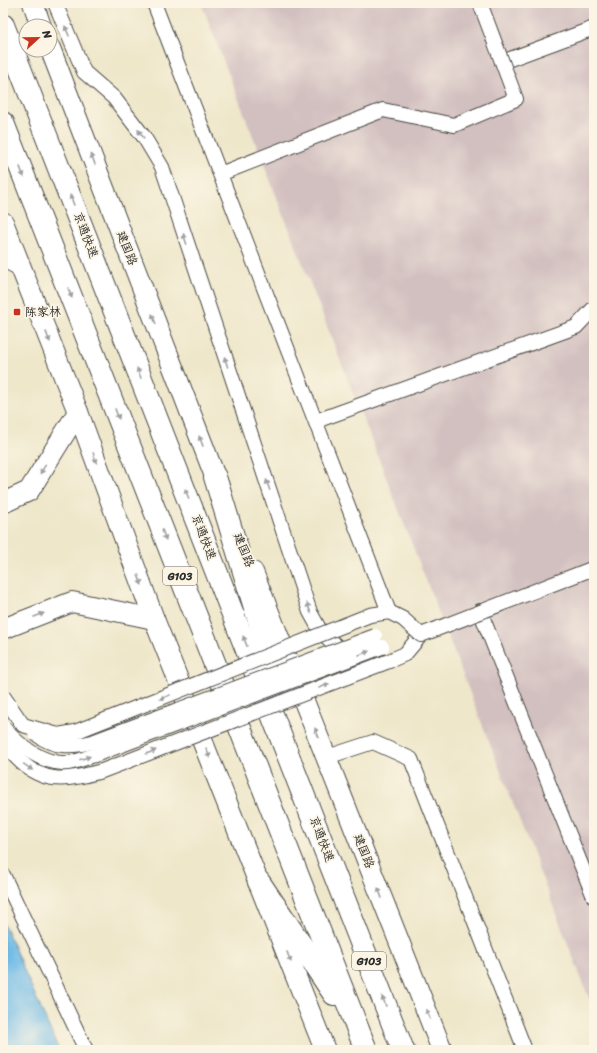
<svg xmlns="http://www.w3.org/2000/svg" width="597" height="1053" viewBox="0 0 597 1053" font-family="Sriracha,'LXGW WenKai TC',sans-serif">
<rect width="100%" height="100%" fill="#fcf5e5"/>
<filter id="ink" filterUnits="userSpaceOnUse"><feTurbulence type="fractalNoise" baseFrequency=".025" numOctaves="2"/><feDisplacementMap in="SourceGraphic" scale="8" xChannelSelector="R" yChannelSelector="G"/><feConvolveMatrix kernelMatrix="1 2 1 2 8 2 1 2 1" color-interpolation-filters="sRGB"/></filter>
<filter id="wash" filterUnits="userSpaceOnUse"><feTurbulence type="fractalNoise" baseFrequency=".012" numOctaves="4" result="noise"/><feDisplacementMap in="SourceGraphic" scale="16" xChannelSelector="R" yChannelSelector="G"/><feGaussianBlur stdDeviation="0.9" result="paint"/><feColorMatrix in="noise" values="0 0 0 0 0 0 0 0 0 0 0 0 0 0 0 0 0 1.4 0 .05"/><feComposite in="paint" operator="in"/></filter>
<g filter="url(#wash)">
<rect width="100%" height="100%" fill="#eee7ca"/>
<!-- industrial -->
<path fill="#d2bfc0" d="M201 3H594V1011Z"/>
<!-- water -->
<path fill="#6ebae7" stroke="#4c7289" d="M3 922 59 1050H3Z"/>
</g>
<g filter="url(#ink)">
<g fill="none" stroke-linecap="round" stroke-linejoin="round">
<defs>
<g id="street">
<path d="M55 3 84 72 114 98 144 137 162 167 310 612 321 632 341 650"/>
<path d="M502 62 594 28"/>
<path d="M3 260 22 270"/>
<path d="M480 611 594 897"/>
<path d="M389 661 405 654 421 635"/>
<path d="M327 757 373 742 411 759 525 1050"/>
<path d="M3 875 86 1050"/>
</g>
<g id="secondary">
<path d="M33 3 41 26"/>
<path d="M50 48 221 492"/>
<path d="M3 222 78 412 154 619 325 1050"/>
<path d="M3 503 29 491 78 412"/>
<path d="M253 572 442 1050"/>
<path d="M3 629 72 602 154 619"/>
</g>
<g id="highway">
<path d="M3 25 403 1050"/>
<path d="M3 123 366 1050"/>
<path d="M215 477 282 696"/>
<path d="M259 882 334 994"/>
</g>
</defs>
<!-- street casing -->
<use href="#street" stroke="#484743" stroke-width="16"/>
<!-- secondary casing -->
<use href="#secondary" stroke="#484743" stroke-width="22"/>
<!-- highway casing -->
<use href="#highway" stroke="#484743" stroke-width="24"/>
<!-- street -->
<use href="#street" stroke="#fff" stroke-width="14"/>
<!-- secondary -->
<use href="#secondary" stroke="#fff" stroke-width="20"/>
<!-- highway -->
<use href="#highway" stroke="#fff" stroke-width="22"/>
<defs>
<g id="street-bridge">
<path d="M154 3 389 612"/>
<path d="M220 174 383 110 454 125 516 99 480 3"/>
<path d="M316 421 576 327 594 308"/>
<path d="M3 696 23 725 58 735 75 732 370 615 389 612 403 619 421 635 594 568"/>
<path d="M3 727C18 745 43 765 68 763 77 762 87 757 95 755L382 647"/>
<path d="M36 734C55 748 71 747 92 742L375 636"/>
<path d="M3 739C6 747 11 752 17 758 44 786 68 780 102 771L389 661"/>
</g>
</defs>
<!-- street-bridge casing -->
<use href="#street-bridge" stroke="#484743" stroke-width="16" stroke-linecap="butt"/>
<!-- street-bridge -->
<use href="#street-bridge" stroke="#fff" stroke-width="14"/>
</g>
<!-- one-way arrows -->
<defs><path id="oneway-solid" d="M-6-.8H1V-3.2L6.5 0L1 3.2V.8H-6Z"/></defs>
<g fill="#a0a0a0">
<use href="#oneway-solid" transform="translate(67 31) rotate(-113)"/>
<use href="#oneway-solid" transform="translate(141 134) rotate(-125)"/>
<use href="#oneway-solid" transform="translate(93 159) rotate(-111)"/>
<use href="#oneway-solid" transform="translate(22 172) rotate(69)"/>
<use href="#oneway-solid" transform="translate(72 200) rotate(-111)"/>
<use href="#oneway-solid" transform="translate(185 239) rotate(-108)"/>
<use href="#oneway-solid" transform="translate(70 293) rotate(69)"/>
<use href="#oneway-solid" transform="translate(154 319) rotate(-111)"/>
<use href="#oneway-solid" transform="translate(48 337) rotate(69)"/>
<use href="#oneway-solid" transform="translate(226 362) rotate(-108)"/>
<use href="#oneway-solid" transform="translate(139 373) rotate(-111)"/>
<use href="#oneway-solid" transform="translate(117 414) rotate(69)"/>
<use href="#oneway-solid" transform="translate(201 441) rotate(-111)"/>
<use href="#oneway-solid" transform="translate(95 458) rotate(70)"/>
<use href="#oneway-solid" transform="translate(43 469) rotate(121)"/>
<use href="#oneway-solid" transform="translate(268 485) rotate(-108)"/>
<use href="#oneway-solid" transform="translate(187 494) rotate(-111)"/>
<use href="#oneway-solid" transform="translate(164 535) rotate(69)"/>
<use href="#oneway-solid" transform="translate(140 580) rotate(70)"/>
<use href="#oneway-solid" transform="translate(309 608) rotate(-111)"/>
<use href="#oneway-solid" transform="translate(39 615) rotate(-21)"/>
<use href="#oneway-solid" transform="translate(245 641) rotate(-111)"/>
<use href="#oneway-solid" transform="translate(364 653) rotate(-21)"/>
<use href="#oneway-solid" transform="translate(324 686) rotate(-21)"/>
<use href="#oneway-solid" transform="translate(165 697) rotate(158)"/>
<use href="#oneway-solid" transform="translate(317 733) rotate(-112)"/>
<use href="#oneway-solid" transform="translate(151 752) rotate(-21)"/>
<use href="#oneway-solid" transform="translate(208 753) rotate(68)"/>
<use href="#oneway-solid" transform="translate(85 758) rotate(-17)"/>
<use href="#oneway-solid" transform="translate(28 767) rotate(35)"/>
<use href="#oneway-solid" transform="translate(380 893) rotate(-111)"/>
<use href="#oneway-solid" transform="translate(289 957) rotate(69)"/>
<use href="#oneway-solid" transform="translate(384 1001) rotate(-111)"/>
<use href="#oneway-solid" transform="translate(428 1014) rotate(-111)"/>
</g>
</g>
<!-- markers -->
<rect fill="#c8321e" stroke="#fcf5e5" stroke-width="1.5" x="13" y="308" width="8" height="8" rx="2"/>
<g text-anchor="middle" dominant-baseline="central" stroke-width="3.5" stroke-linejoin="round" paint-order="stroke">
<!-- shield labels -->
<g fill="#fcf5e5" stroke="#6a6863" stroke-width="1">
<rect x="163" y="567" width="34" height="18" rx="3"/>
<rect x="352" y="952" width="34" height="18" rx="3"/>
</g>
<g font-size="11" font-weight="bold" fill="#2b2b2b">
<text x="180" y="576">G103</text>
<text x="369" y="961">G103</text>
</g>
<!-- street labels -->
<g font-size="12" fill="#2b2b2b" stroke="#fcf5e5">
<text transform="translate(86 235) rotate(69)">京通快速</text>
<text transform="translate(127 248) rotate(69)">建国路</text>
<text transform="translate(204 537) rotate(69)">京通快速</text>
<text transform="translate(244 550) rotate(68)">建国路</text>
<text transform="translate(322 839) rotate(69)">京通快速</text>
<text transform="translate(364 851) rotate(69)">建国路</text>
</g>
<!-- poi labels -->
<g font-size="12" fill="#2b2b2b" stroke="#fcf5e5" text-anchor="start">
<text x="25" y="312">陈家林</text>
</g>
</g>
<!-- margin -->
<rect width="597" height="1053" fill="none" stroke="#fcf5e5" stroke-width="16"/>
<!-- north arrow -->
<g transform="translate(38 38) rotate(68)"><circle r="19" fill="#fcf5e5" stroke="#a8a49b"/>
<path d="M0-3L7 15L0 10L-7 15Z" fill="#c8321e"/>
<text y="-6" font-size="11" font-weight="bold" text-anchor="middle" fill="#2b2b2b">N</text>
</g>
</svg>
